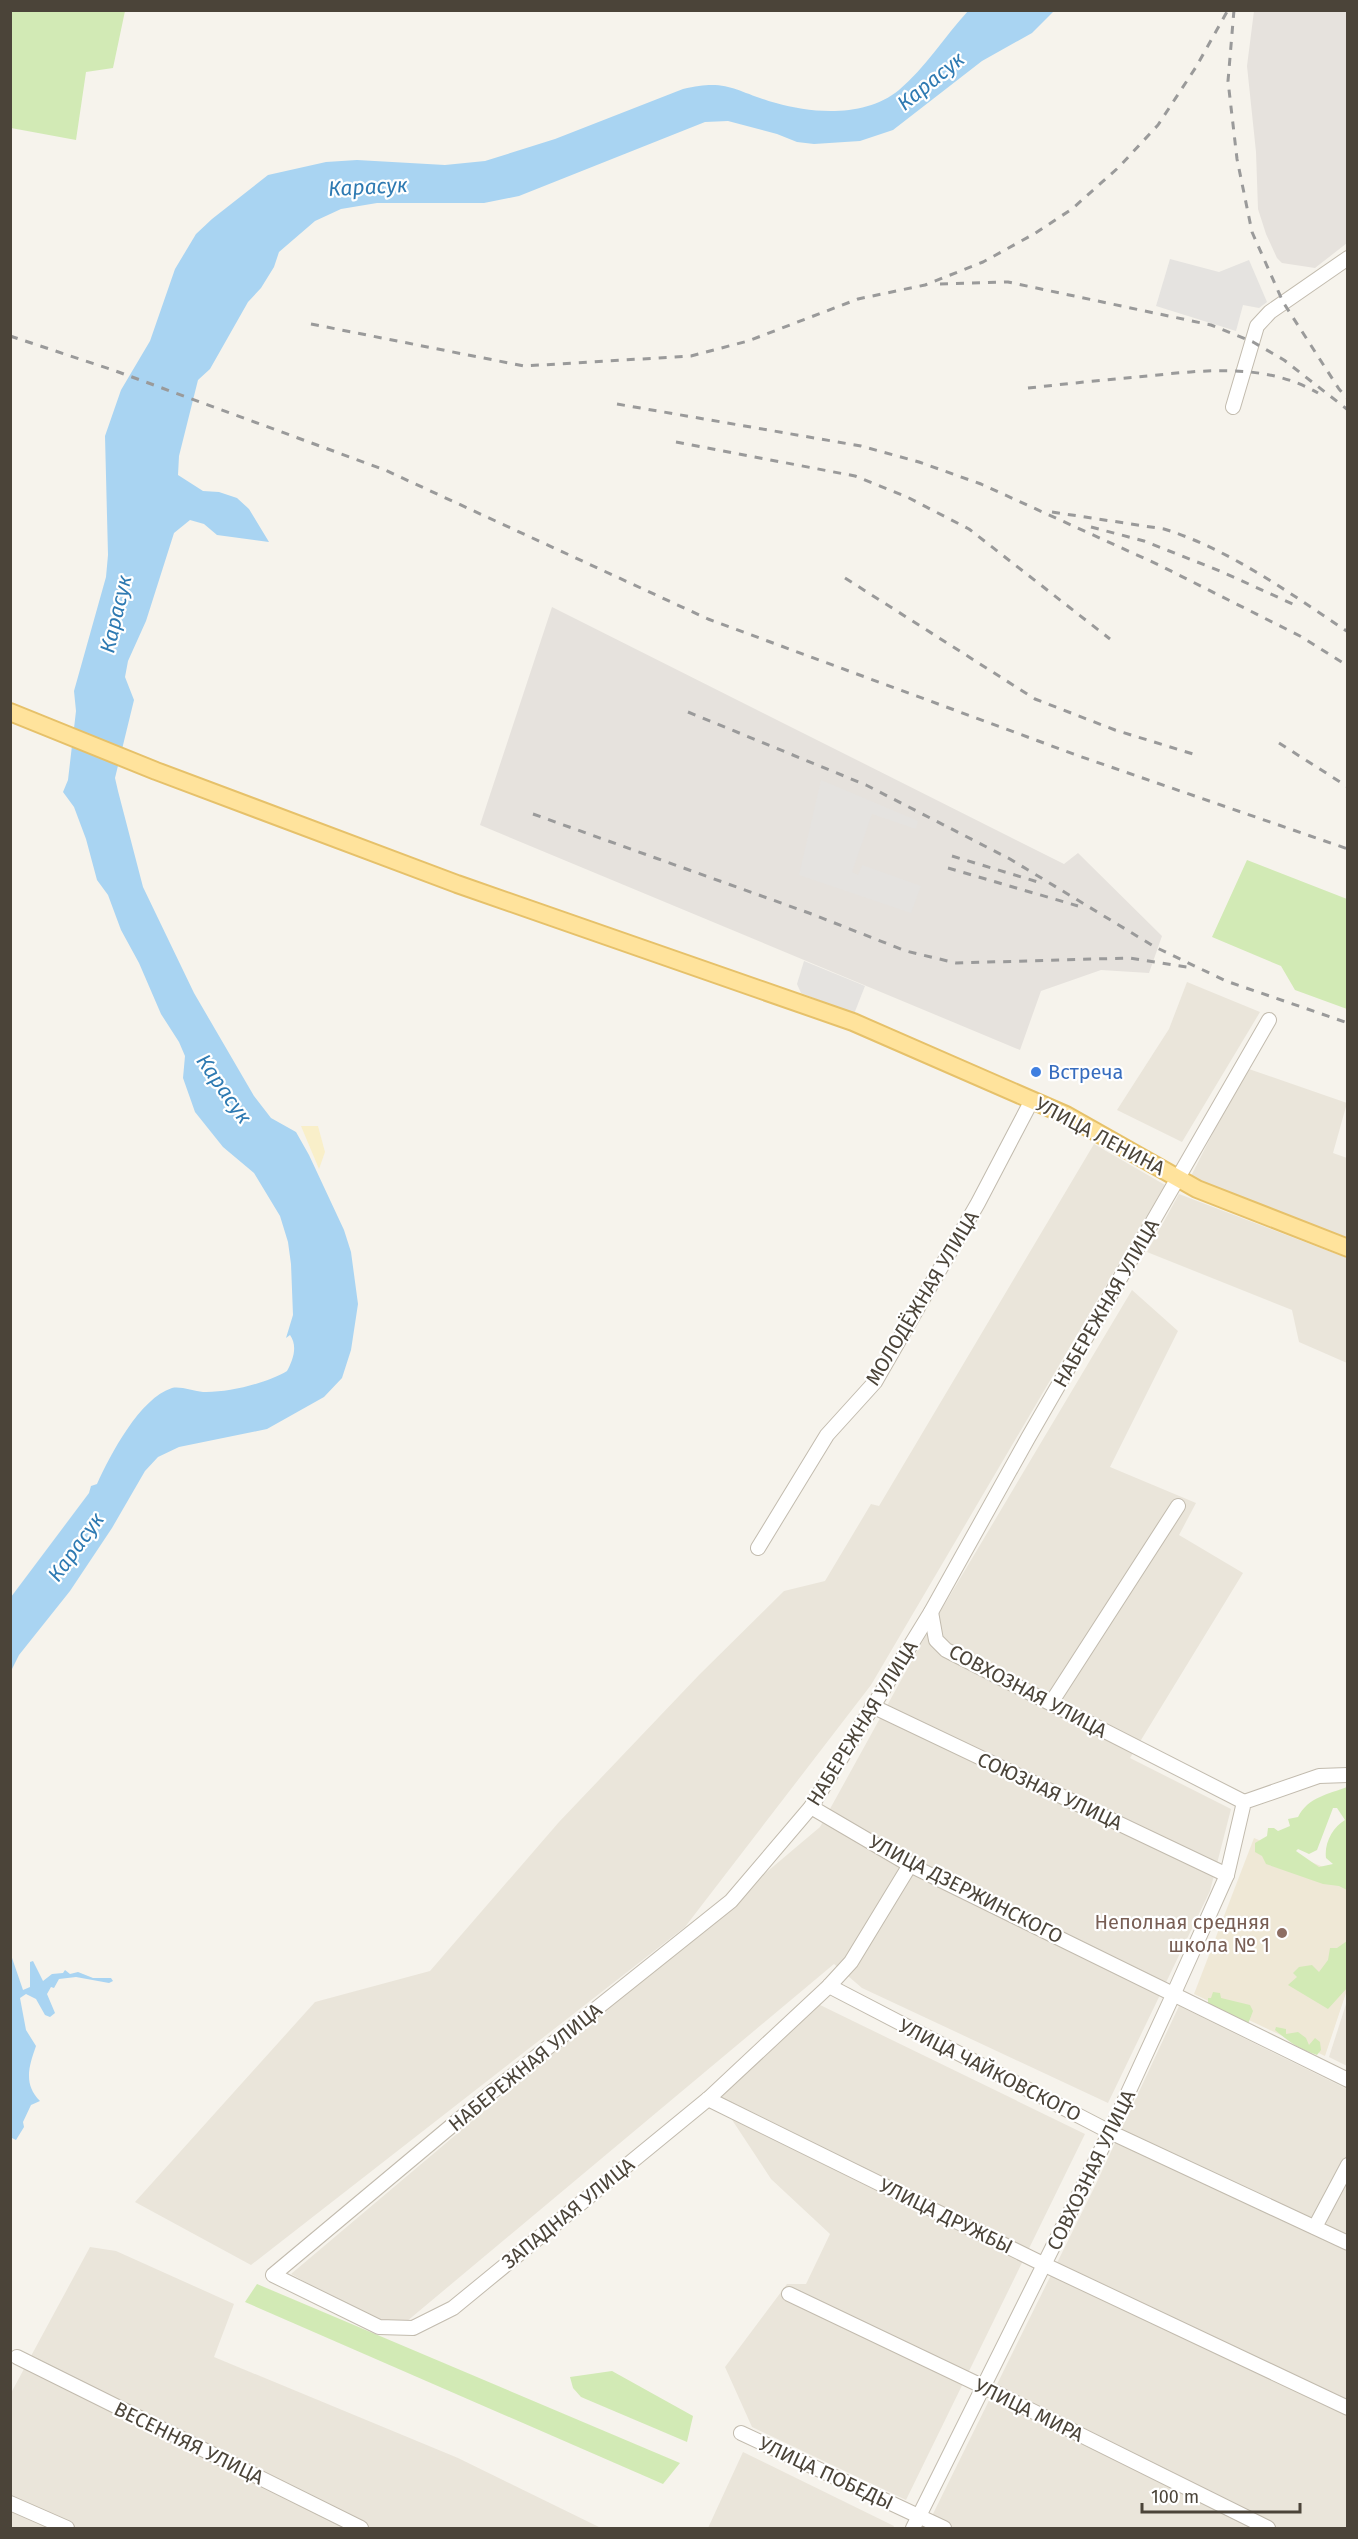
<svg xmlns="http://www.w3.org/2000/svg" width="1358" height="2539" viewBox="0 0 1358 2539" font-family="'Fira Sans',sans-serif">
<rect width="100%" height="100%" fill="#f6f3ec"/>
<!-- residential -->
<g fill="#eae5da">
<path d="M1187 982 1260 1012 1182 1142 1117 1110 1169 1029Z"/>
<path d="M1246 1068 1347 1103 1333 1153 1347 1158V1244L1189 1180Z"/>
<path d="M1094 1144 1165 1185 871 1685 685 1927 251 2265 135 2202 315 2002 430 1971 559 1822 699 1675 784 1591 825 1581 871 1504 879 1506Z"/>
<path d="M1179 1194 1347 1258V1363L1299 1342 1292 1310 1147 1252Z"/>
<path d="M1132 1290 1178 1331 1110 1467 1196 1503 1179 1535 1243 1573 1130 1758 1231 1809 1210 1891 1108 2103 862 1988 834 1964 406 2322 380 2324 291 2274 820 1827 921 1644Z"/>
<path d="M1347 2001V2066L1329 2057Z"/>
<path d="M816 2003 1085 2134 906 2500 752 2427 725 2367 787 2284H806L830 2234 771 2179 717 2097Z"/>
<path d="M1179 2006 1347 2089V2528H926L1095 2186Z"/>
<path d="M90 2247 116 2251 234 2304 214 2357 458 2458 601 2528H11V2393Z"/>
<path d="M743 2452 894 2526 893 2528H708Z"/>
</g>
<!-- industrial -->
<g fill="#e6e2dd">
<path d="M1254 11H1347V243L1315 268 1282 263 1277 258 1266 234 1258 209 1256 152 1247 66Z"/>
<path d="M552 607 1064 864 1078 853 1162 936 1149 973 1101 970 1041 991 1020 1050 480 825Z"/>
</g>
<!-- education -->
<path fill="#efe8d6" d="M1254 1838 1347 1877V1990L1325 2056 1194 1994Z"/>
<!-- green -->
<g fill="#d2eab5" fill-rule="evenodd">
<path d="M10 11H125L113 68 86 72 76 140 11 128Z"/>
<path d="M1247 860 1347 899V1009L1295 990 1281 966 1212 937Z"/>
<path d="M1347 1787V1890L1339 1886 1323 1884 1266 1864 1262 1856 1255 1852V1843L1267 1836 1268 1828H1274L1278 1831 1290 1826 1288 1819 1298 1817C1308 1797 1329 1794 1347 1787ZM1333 1808H1337L1345 1820C1333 1827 1324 1843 1326 1858L1333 1864 1319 1867 1296 1851 1298 1849 1309 1854 1317 1850Z"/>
<path d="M1347 1941V1988L1328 2009 1288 1985 1297 1977 1293 1973 1299 1967 1312 1965 1319 1972 1328 1960 1330 1948H1337Z"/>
<path d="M1213 1992 1220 1993 1221 1998 1250 2005 1253 2011 1248 2024 1239 2022 1208 2003V1998H1211Z"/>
<path d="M1276 2027 1286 2029V2034L1298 2032 1306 2038 1309 2045 1315 2038 1320 2042 1321 2050 1317 2055C1299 2049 1289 2042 1275 2030Z"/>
<path d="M257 2284 680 2463 663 2484 245 2302Z"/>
<path d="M612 2371 693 2416 687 2442 581 2397 573 2388 570 2377Z"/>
</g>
<!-- sand -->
<path fill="#f9efc9" d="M301 1126H318L325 1152 319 1169Z"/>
<!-- parking -->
<g fill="#e5e3e0">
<path d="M1170 259 1219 272 1249 260 1267 302 1259 308 1243 305 1236 331 1156 306Z"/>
<path d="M821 780 918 821 916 829 872 814 852 872 858 875 862 865 921 886 911 913 799 875Z"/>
<path d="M804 961 865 986 854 1014 801 993 797 984Z"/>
</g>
<!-- water -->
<g fill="#a9d4f2">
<path d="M968 11H1054L1032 33 982 61 893 130 860 141 814 144 797 142 777 134 728 121 705 122 519 196 484 203H377L341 209 315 221 279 252 274 267 261 288 248 302 210 369 198 380 179 456 178 475 203 491 219 492 237 498 249 509 269 542 217 535 204 524 190 520 174 533 146 621 128 661 125 677 134 700 115 778 118 791 143 887 194 993 254 1096 271 1118 296 1132 309 1155 344 1230 351 1252 358 1304 351 1350 342 1378 324 1397 267 1429 179 1447 158 1457 145 1471 112 1528 70 1591 19 1655 11 1671V1597L89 1493 91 1486 97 1484C110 1455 140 1398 172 1388 180 1386 194 1391 203 1392 228 1393 267 1383 287 1371 293 1360 298 1346 290 1335L286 1338 293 1315 291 1264 288 1242 280 1216 254 1173 223 1147 195 1112 183 1078 185 1056 179 1042 161 1014 139 963 121 930 108 895 97 880 86 839 74 807 63 792 68 780 76 711 74 691 106 577 108 555 105 436 121 390 150 341 175 269 196 234 212 219 268 175 326 162 357 160 445 165 485 161 555 139 683 89C729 78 735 92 776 103 814 114 866 117 899 90 925 68 945 36 968 11Z"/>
<path d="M11 1955 23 1990 30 1987V1962L33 1961 43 1981 52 1974 63 1973 65 1970 70 1974 78 1972 93 1978H111L113 1981 109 1983 76 1977 59 1979 54 1988 51 1987 47 1994 55 2013 50 2017 45 2015 36 1999 26 1994 20 1998 26 2030 36 2046C29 2066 23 2084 40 2101L31 2105 23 2122 24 2127 16 2140 10 2137Z"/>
</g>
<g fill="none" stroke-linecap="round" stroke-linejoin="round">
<defs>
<g id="minor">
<path d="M1233 407 1257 326 1270 312 1348 258"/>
<path d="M758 1548 827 1435 875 1382 978 1203 1032 1100"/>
<path d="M931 1612 936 1640 946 1650 1244 1802"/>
<path d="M1051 1703 1178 1506"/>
<path d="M872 1706 1227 1875"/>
<path d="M811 1807 910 1865 1348 2080"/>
<path d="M910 1865 851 1962 829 1986 708 2099 453 2308 413 2328 379 2327 273 2275 492 2092 731 1901 811 1807 931 1612 1028 1438 1269 1020"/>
<path d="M829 1986 1110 2132 1348 2243"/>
<path d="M708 2099 1045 2265 1348 2408"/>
<path d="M1315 2227 1348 2165"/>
<path d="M789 2294 984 2387 1268 2528"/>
<path d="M17 2357 361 2528"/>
<path d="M741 2433 944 2528"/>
<path d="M10 2503 67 2528"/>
<path d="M913 2528 1110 2132 1174 1993 1227 1875 1244 1802 1319 1776 1348 1775"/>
</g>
<path id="major" d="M10 712 156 771 457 884 853 1022 1066 1115 1197 1189 1348 1248"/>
</defs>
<!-- minor casing -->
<use href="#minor" stroke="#c2bbae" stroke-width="16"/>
<!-- major casing -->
<use href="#major" stroke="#e6c16a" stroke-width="20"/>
<!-- minor -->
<use href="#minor" stroke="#fff" stroke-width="14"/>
<!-- major -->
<use href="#major" stroke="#ffe39c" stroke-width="16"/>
<!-- rail -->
<g stroke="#9a9a9a" stroke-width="3" stroke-dasharray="8 8" stroke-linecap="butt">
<path d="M1234 10 1228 81 1237 159 1252 232 1283 302 1339 389 1348 399"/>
<path d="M940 284 1008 282 1211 325 1253 342 1284 360 1348 410"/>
<path d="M311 324 524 366 691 356 748 341 858 299 925 285 983 262 1034 234 1072 209 1119 167 1158 125 1196 67 1228 10"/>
<path d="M10 336 113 370 385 470 708 619 1079 756 1348 849"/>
<path d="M1028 388C1065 384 1102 380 1138 377 1198 371 1263 361 1318 393"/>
<path d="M617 404 861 446 919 462 981 484 1159 565 1300 636 1348 666"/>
<path d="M676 442 855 476 907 497 969 529 1110 639"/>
<path d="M1052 512 1164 529C1229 549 1291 594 1348 632"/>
<path d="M1091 527 1144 541 1220 571 1295 605"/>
<path d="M845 578 1035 699 1115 730 1193 754"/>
<path d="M688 712 866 785 1010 859 1155 947 1226 981 1348 1023"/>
<path d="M1279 743 1348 787"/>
<path d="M533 814 809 913 906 951 956 963 1129 958 1187 967"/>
<path d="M952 856 1038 882"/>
<path d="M948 868 1078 906"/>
</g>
</g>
<!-- markers -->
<circle fill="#3f7fe0" stroke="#fff" stroke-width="2" cx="1036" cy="1072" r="6"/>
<circle fill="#8d6e63" stroke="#fff" stroke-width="2" cx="1282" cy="1933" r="6"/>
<g text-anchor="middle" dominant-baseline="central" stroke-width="4.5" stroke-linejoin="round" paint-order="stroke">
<!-- shop labels -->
<g font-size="20" fill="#366cbe" stroke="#fff" text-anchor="start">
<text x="1048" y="1072">Встреча</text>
</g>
<!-- street labels -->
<g font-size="20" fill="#4b4439" stroke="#fff">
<text transform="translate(1100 1136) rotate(28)">УЛИЦА ЛЕНИНА</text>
<text transform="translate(922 1298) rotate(-59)">МОЛОДЁЖНАЯ УЛИЦА</text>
<text transform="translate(1106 1303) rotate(-60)">НАБЕРЕЖНАЯ УЛИЦА</text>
<text transform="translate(1028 1691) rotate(28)">СОВХОЗНАЯ УЛИЦА</text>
<text transform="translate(862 1723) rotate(-58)">НАБЕРЕЖНАЯ УЛИЦА</text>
<text transform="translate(1050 1791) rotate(25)">СОЮЗНАЯ УЛИЦА</text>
<text transform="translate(966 1889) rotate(27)">УЛИЦА ДЗЕРЖИНСКОГО</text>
<text transform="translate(525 2067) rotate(-39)">НАБЕРЕЖНАЯ УЛИЦА</text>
<text transform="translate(990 2070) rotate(27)">УЛИЦА ЧАЙКОВСКОГО</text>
<text transform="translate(1091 2170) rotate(-64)">СОВХОЗНАЯ УЛИЦА</text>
<text transform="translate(568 2213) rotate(-39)">ЗАПАДНАЯ УЛИЦА</text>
<text transform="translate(946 2216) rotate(26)">УЛИЦА ДРУЖБЫ</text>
<text transform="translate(1029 2410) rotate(26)">УЛИЦА МИРА</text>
<text transform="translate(189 2443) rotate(26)">ВЕСЕННЯЯ УЛИЦА</text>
<text transform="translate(826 2473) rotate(25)">УЛИЦА ПОБЕДЫ</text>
</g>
<!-- education labels -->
<g font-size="20" fill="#785e54" stroke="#fff" text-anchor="end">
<text x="1270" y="1922">Неполная средняя<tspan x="1270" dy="23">школа № 1</tspan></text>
</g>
<!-- water labels -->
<g font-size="21" font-style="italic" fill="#2e7ab2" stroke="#fff">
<text transform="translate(931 81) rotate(-39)">Карасук</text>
<text transform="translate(368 187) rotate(-3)">Карасук</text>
<text transform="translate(116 614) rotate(-77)">Карасук</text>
<text transform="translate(224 1089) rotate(55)">Карасук</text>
<text transform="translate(76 1547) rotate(-54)">Карасук</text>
</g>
</g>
<!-- border -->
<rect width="1358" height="2539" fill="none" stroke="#4b4439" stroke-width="24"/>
<!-- scale -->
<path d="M1142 2503v9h158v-9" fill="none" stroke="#4b4439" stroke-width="3"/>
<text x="1151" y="2503" font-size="18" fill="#4b4439" stroke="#ffffff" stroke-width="4.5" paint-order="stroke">100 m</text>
</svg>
